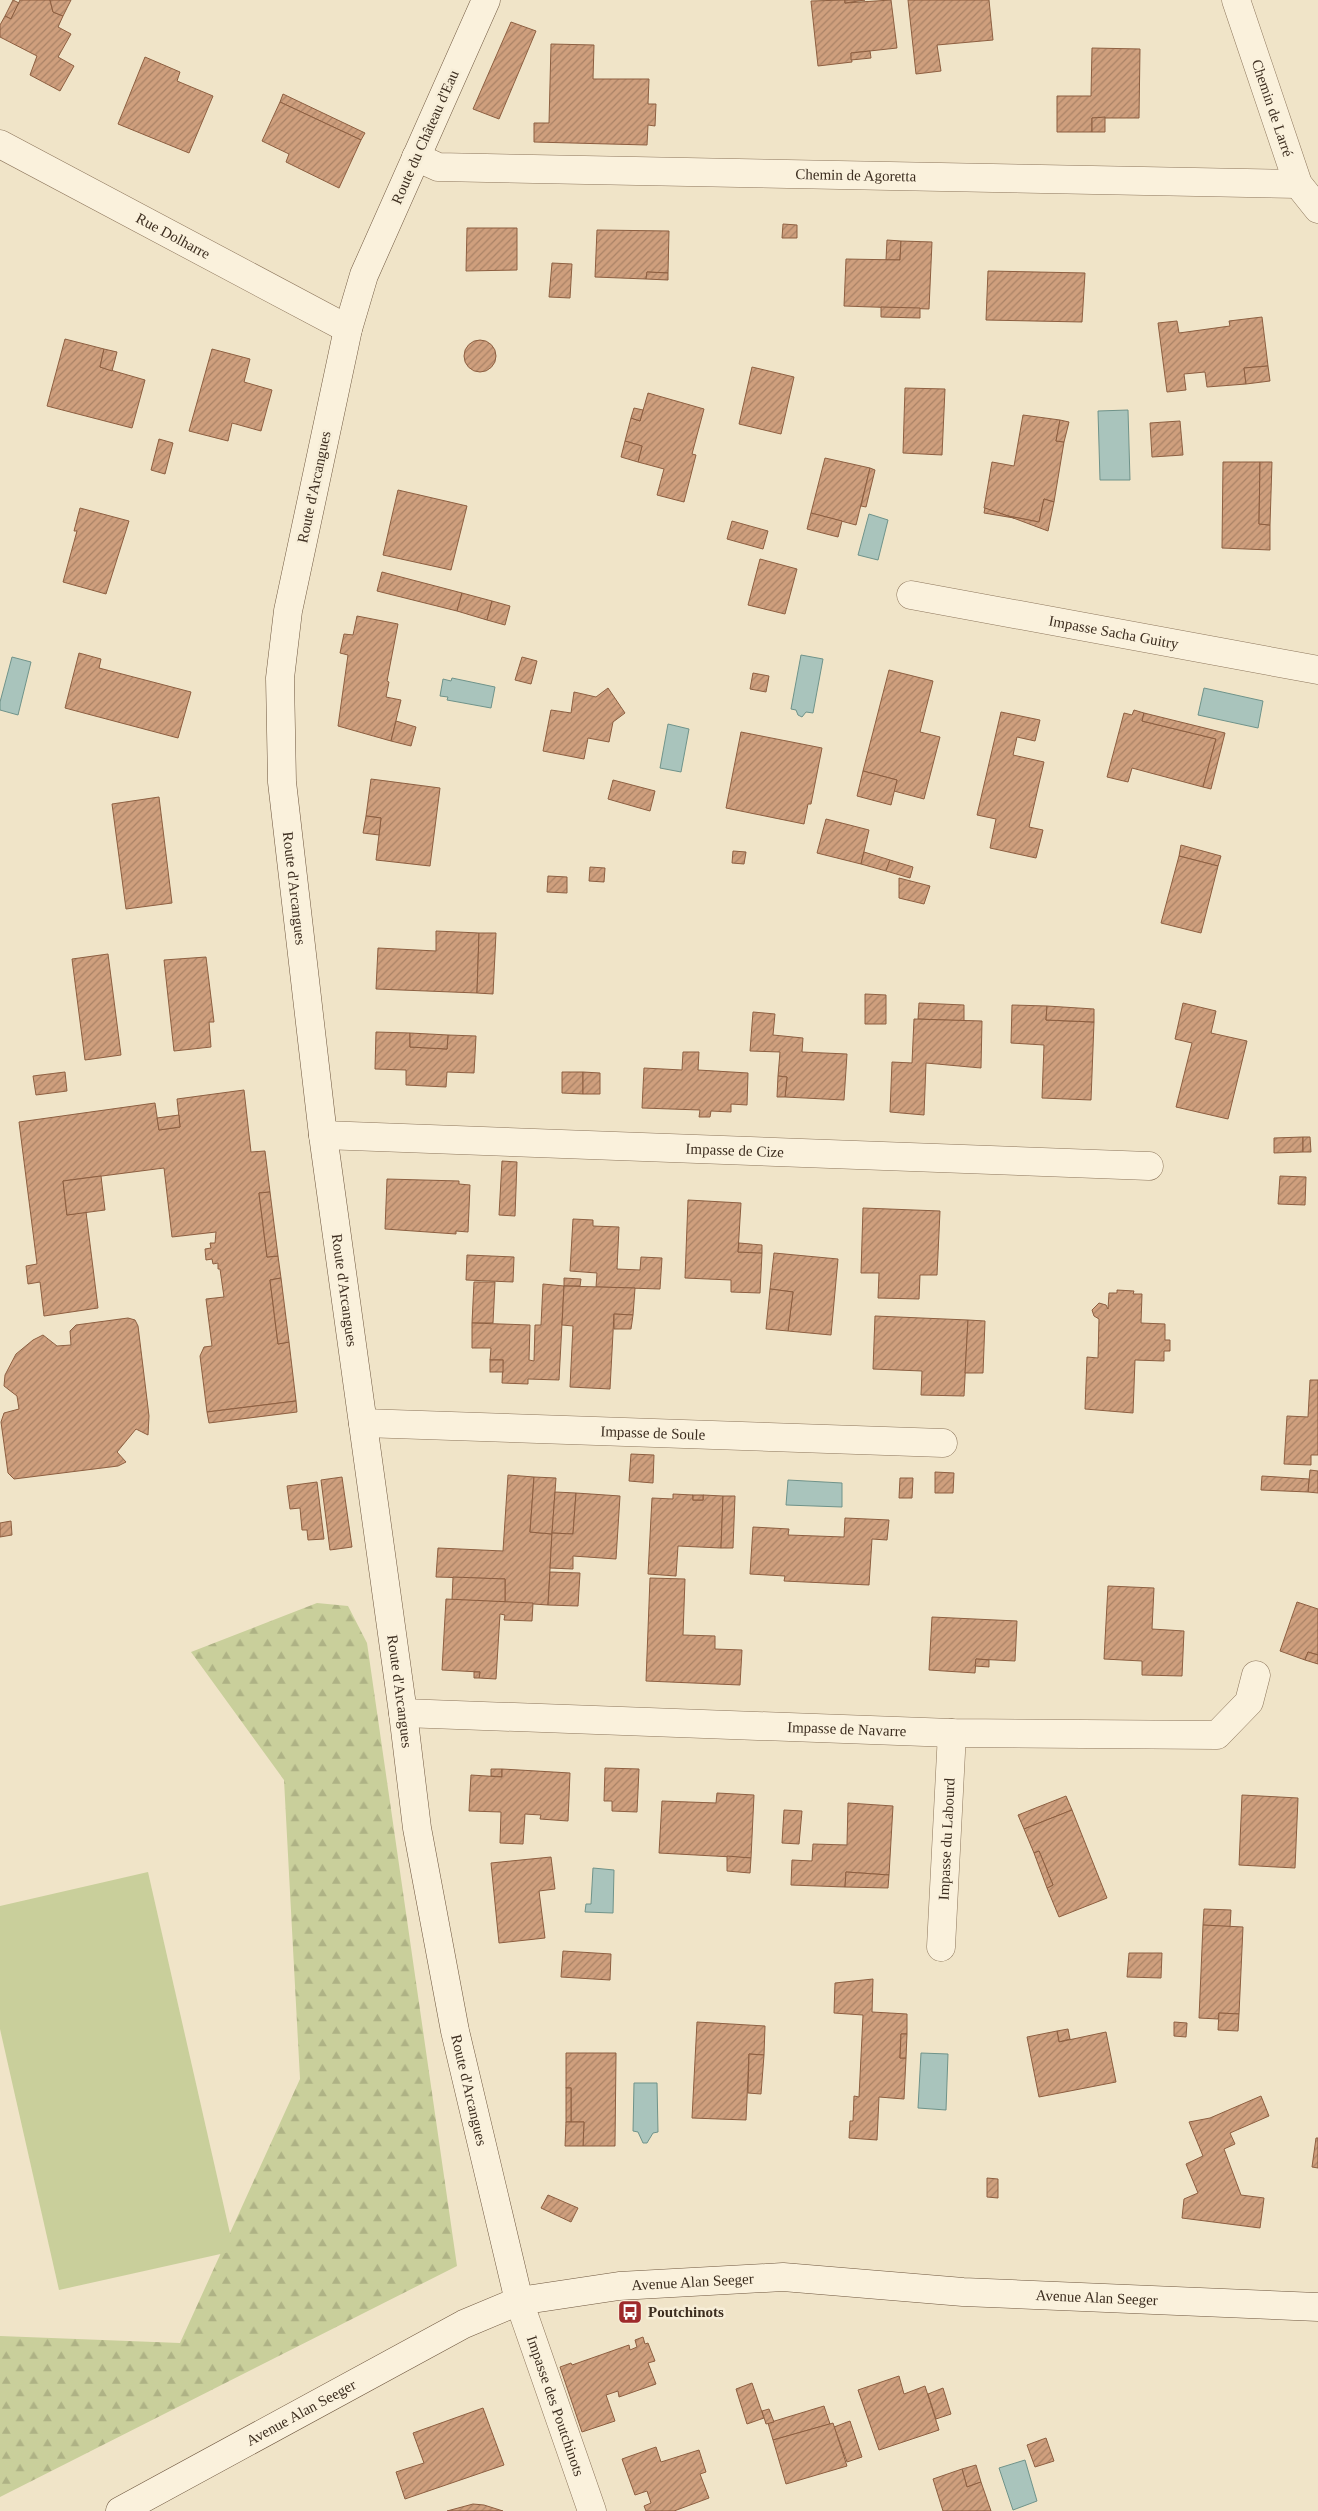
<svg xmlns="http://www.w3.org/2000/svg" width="1318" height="2511" viewBox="0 0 1318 2511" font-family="'Times New Roman',serif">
<defs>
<pattern id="forest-firs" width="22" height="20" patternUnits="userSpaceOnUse" patternTransform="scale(1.25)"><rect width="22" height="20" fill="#c9cf9b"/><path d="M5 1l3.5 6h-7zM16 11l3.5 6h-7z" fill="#aeb285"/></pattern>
<pattern id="building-hatch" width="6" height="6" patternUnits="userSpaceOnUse" patternTransform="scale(1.25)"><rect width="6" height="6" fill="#cf9f7d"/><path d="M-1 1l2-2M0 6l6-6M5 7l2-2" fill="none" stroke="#a98266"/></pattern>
</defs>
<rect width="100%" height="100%" fill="#f0e4c8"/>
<!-- forest -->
<path fill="url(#forest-firs)" d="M317 1603 348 1606 367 1643 457 2266 0 2497V2336L180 2343 300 2079 284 1780 191 1652Z"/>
<!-- green -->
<path fill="#c9cf9b" d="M148 1872 234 2251 59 2290 0 2029V1906Z"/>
<!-- water -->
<g fill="#a9c4bc" stroke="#6f938a">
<path d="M1128 410 1130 480H1100L1098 411Z"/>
<path d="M869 514 888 520 878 560 858 555Z"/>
<path d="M801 655 823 659 813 713 806 712 802 717 798 715 796 710 791 709Z"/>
<path d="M12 657 31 662 18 715 0 710V702Z"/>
<path d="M452 678 495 687 491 708 447 700 448 697 440 696 443 679 451 681Z"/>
<path d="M1204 688 1263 701 1258 728 1198 715Z"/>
<path d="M668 724 689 729 681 772 660 768Z"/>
<path d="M788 1480 842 1483V1507L786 1505Z"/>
<path d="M593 1868 614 1870 613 1913 585 1912 586 1904H591Z"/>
<path d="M921 2053 948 2054 946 2110 918 2108Z"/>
<path d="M634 2083H657L658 2132 653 2133 647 2143H643L638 2132 633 2131Z"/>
<path d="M1025 2460 1037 2501 1013 2510 999 2468Z"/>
</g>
<!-- building -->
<g fill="url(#building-hatch)" stroke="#8d5f41">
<path d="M13 0 19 3 11 19 5 16Z"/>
<path d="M20 0H50L53 12 63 16 58 27 71 34 58 57 74 66 60 91 30 75 37 56 0 37V25L5 16 11 19Z"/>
<path d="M50 0H71L63 16 53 12Z"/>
<path d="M845 0V3L891 0 897 48 851 53 852 62 818 66 811 1Z"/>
<path d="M845 0H865L845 3Z"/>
<path d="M908 0H989L993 40 937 45 941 71 916 74Z"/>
<path d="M511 22 536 31 499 119 473 109Z"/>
<path d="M551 44 594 45 593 79H649L648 104H656L655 126 648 125 647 145 534 142V123H549Z"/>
<path d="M1092 48 1140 49 1139 118H1092V132H1057V96H1091Z"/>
<path d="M870 51 871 58 851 60V53Z"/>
<path d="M145 57 180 72 177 81 213 96 189 153 118 124Z"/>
<path d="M283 94 365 133 361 140 280 102Z"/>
<path d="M280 102 361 140 339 188 286 162 289 154 262 141Z"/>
<path d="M1105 117V132H1092V118Z"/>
<path d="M783 224 797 225V238H782Z"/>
<path d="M467 228H517V270L466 271Z"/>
<path d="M597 230 669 231 668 273 647 272 646 279 595 277Z"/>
<path d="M887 240 901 241 900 260H886Z"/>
<path d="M901 241 932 242 929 309 844 306 846 259 900 260Z"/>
<path d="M552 263 572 264 570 298 549 297Z"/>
<path d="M988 271 1085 273 1082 322 986 320Z"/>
<path d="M647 272 668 273V280L646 279Z"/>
<path d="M881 307 920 308V318L881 317Z"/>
<path d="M1262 317 1268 366 1244 368 1246 384 1207 387 1205 372 1184 374 1186 390 1167 392 1158 323 1177 321 1179 333 1230 326 1229 321Z"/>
<path d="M65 339 104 349 100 367 145 380 132 428 47 406Z"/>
<circle cx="480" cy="356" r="16"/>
<path d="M104 349 117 352 112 371 100 367Z"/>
<path d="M212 349 250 359 244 382 272 390 261 431 232 423 228 441 189 431Z"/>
<path d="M1268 366 1270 381 1246 384 1244 368Z"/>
<path d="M752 367 794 377 781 434 739 424Z"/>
<path d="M905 388 945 389 942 455 903 453Z"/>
<path d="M648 393 704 409 692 454 696 455 684 502 657 495 664 469 638 462 642 446 625 441 631 418 640 421Z"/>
<path d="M634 408 643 410 640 421 631 418Z"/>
<path d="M1023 415 1060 420 1056 441 1064 442 1054 502 1044 499 1039 522 1008 516 984 508 992 462 1014 466Z"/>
<path d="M1060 420 1069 422 1064 442 1056 441Z"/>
<path d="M1180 421 1183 455 1152 457 1150 423Z"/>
<path d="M159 439 173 443 165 474 151 470Z"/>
<path d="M625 441 642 446 638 462 621 457Z"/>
<path d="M825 458 870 468 856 525 811 513Z"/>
<path d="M1223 462H1260L1259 524 1270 525V550L1222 548Z"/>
<path d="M1260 462H1272L1270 525 1259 524Z"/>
<path d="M870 468 875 470 866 507 861 506Z"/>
<path d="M398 490 467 506 451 570 383 555Z"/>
<path d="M1044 499 1054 502 1048 531 1008 516 1039 522Z"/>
<path d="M80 508 129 521 106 594 63 582 77 531H74Z"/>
<path d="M985 508 1008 516 1014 518 984 513Z"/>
<path d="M811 513 842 521 838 537 807 529Z"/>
<path d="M732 521 768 531 763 549 727 539Z"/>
<path d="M760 559 797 569 785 614 748 605Z"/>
<path d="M382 572 462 593 457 611 377 591Z"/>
<path d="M462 593 492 601 487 620 457 611Z"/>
<path d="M492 601 510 606 505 625 487 620Z"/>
<path d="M357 616 398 624 387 681 389 682 386 697 401 700 391 741 338 726 348 655 340 653 344 634 353 635Z"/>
<path d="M79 653 101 659 99 668 191 692 178 738 65 708Z"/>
<path d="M522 657 537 661 531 684 515 680Z"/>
<path d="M889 670 933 681 920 732 940 737 924 799 894 791 897 780 863 771Z"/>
<path d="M753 673 769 676 766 692 750 689Z"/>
<path d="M608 688 625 713 613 722 609 742 588 738 584 759 543 751 551 710 571 713 574 692 596 697Z"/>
<path d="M1134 710 1144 713 1142 721 1216 739 1203 787 1132 768 1128 782 1107 777 1124 713 1132 715Z"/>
<path d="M1001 712 1040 720 1035 741 1017 737 1013 755 1044 762 1029 827 1043 830 1036 858 990 848 996 819 977 815Z"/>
<path d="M1144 713 1225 733 1211 789 1203 787 1216 739 1142 721Z"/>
<path d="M396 721 416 727 411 746 391 741Z"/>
<path d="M741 732 822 748 811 804H808L804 824 726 808Z"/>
<path d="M863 771 897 780 891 805 857 796Z"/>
<path d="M371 779 440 788 430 866 376 860 381 818 366 816Z"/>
<path d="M613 780 655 791 650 811 608 799Z"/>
<path d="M159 797 172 903 126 909 112 804Z"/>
<path d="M366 816 381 818 379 835 363 833Z"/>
<path d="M826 819 869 830 861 864 817 853Z"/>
<path d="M1181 845 1221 856 1218 866 1179 856Z"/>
<path d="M733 851 746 852 744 864 732 863Z"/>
<path d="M864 852 890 860 886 871 861 864Z"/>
<path d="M1179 856 1218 866 1201 933 1161 923Z"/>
<path d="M890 860 913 867 910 878 886 871Z"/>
<path d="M590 867 605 868 604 882 589 881Z"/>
<path d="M548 876 567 877V893L547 892Z"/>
<path d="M899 878 930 886 924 904 899 898Z"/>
<path d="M436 931 479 933 477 993 376 989 378 948 436 951Z"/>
<path d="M479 933H496L493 994 477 993Z"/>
<path d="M108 954 121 1055 85 1060 72 959Z"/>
<path d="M206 957 214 1022H209L211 1047 174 1051 164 960Z"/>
<path d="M865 994 886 995V1024H865Z"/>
<path d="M919 1003 964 1005V1021L918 1019Z"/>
<path d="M1183 1003 1216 1011 1211 1033 1247 1041 1228 1119 1176 1107 1192 1043 1175 1039Z"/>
<path d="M1012 1005 1047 1006 1046 1020 1094 1022 1091 1100 1042 1098 1044 1045 1011 1043Z"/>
<path d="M1047 1006 1094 1009V1022L1046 1020Z"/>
<path d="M753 1012 775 1014 773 1035 803 1038 802 1052 847 1054 844 1100 785 1097 787 1077 778 1076 780 1052 750 1051Z"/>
<path d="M914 1019 982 1021 981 1068 926 1063 924 1115 890 1112 892 1062 912 1063Z"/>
<path d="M376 1032 410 1033V1047L447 1049 448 1035 476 1036 474 1073 447 1072 446 1087 406 1085V1070L375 1069Z"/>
<path d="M410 1033 448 1035 447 1049 410 1047Z"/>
<path d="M683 1052H699L698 1070 748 1073 747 1105 731 1104V1112L711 1111 710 1117H699L700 1110 642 1108 644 1068 682 1070Z"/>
<path d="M65 1072 67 1091 36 1095 33 1076Z"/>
<path d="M562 1072H583V1094L562 1093Z"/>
<path d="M583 1072 600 1073V1094H583Z"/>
<path d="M778 1076 787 1077 785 1097H777Z"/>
<path d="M244 1090 251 1152 265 1151 270 1192 259 1193 267 1257 278 1256 281 1278 270 1280 278 1344 289 1342 296 1401 207 1412 200 1356 204 1347 212 1346 206 1299 224 1297 220 1269H218V1263L213 1264 212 1259 206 1260 205 1249 211 1248 210 1243H215L216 1232 172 1237 164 1168 63 1181 67 1215 86 1212 98 1308 44 1316 40 1282 28 1284 26 1266 37 1264 19 1122 155 1103 159 1130 180 1127 177 1099Z"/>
<path d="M179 1115 180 1127 159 1130 157 1118Z"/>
<path d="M1303 1137V1152L1274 1153V1138Z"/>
<path d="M1303 1137H1310L1311 1152H1303Z"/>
<path d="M502 1161 517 1162 515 1216 499 1215Z"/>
<path d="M101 1176 105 1210 67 1215 63 1181Z"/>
<path d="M1280 1176 1306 1177 1305 1205 1278 1204Z"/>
<path d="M387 1179 459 1181V1184L470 1185 468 1232 456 1231V1234L385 1229Z"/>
<path d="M270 1192 278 1256 267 1257 259 1193Z"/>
<path d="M688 1200 741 1203 738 1252 762 1253 760 1293 731 1292V1280L685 1278Z"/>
<path d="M863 1208 940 1211 937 1275H920L919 1299 878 1298 879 1273H861Z"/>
<path d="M573 1219 593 1220V1226L619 1227 617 1269 640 1270 641 1257 662 1258 660 1289 596 1287 597 1273 570 1271Z"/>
<path d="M739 1243 762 1245V1253L738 1252Z"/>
<path d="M774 1253 838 1259 831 1335 788 1331 793 1292 770 1289Z"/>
<path d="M467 1255 514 1257 513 1282 466 1280Z"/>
<path d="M281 1278 289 1342 278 1344 270 1280Z"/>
<path d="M564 1278 581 1279 580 1286H564Z"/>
<path d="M474 1282H495L493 1323H472Z"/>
<path d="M543 1284 564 1286 559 1380 528 1379V1384L502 1383 503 1360H490L491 1348H472V1323L530 1325 529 1360 534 1361 535 1325H541Z"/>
<path d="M564 1286 635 1288 633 1315 614 1314 610 1389 570 1387 573 1326 562 1325Z"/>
<path d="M770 1289 793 1292 788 1331 766 1329Z"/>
<path d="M1117 1290 1134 1291 1133 1294H1142L1141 1323 1165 1324V1340H1170V1351H1164V1361L1135 1360 1133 1413 1085 1409 1087 1357 1098 1358 1099 1319 1094 1316 1092 1310 1099 1303 1106 1305 1108 1309 1109 1293H1117Z"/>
<path d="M614 1314 633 1315 631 1329H614Z"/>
<path d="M875 1316 968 1320 964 1396 921 1395 922 1371 873 1369Z"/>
<path d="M128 1318 135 1320 138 1326 149 1416 148 1435 136 1429 117 1452 126 1462 118 1466 14 1479 8 1473 1 1422 4 1413 19 1409 17 1396 4 1386 5 1375 16 1354 33 1340 43 1335 57 1346 71 1345 70 1331 76 1325Z"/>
<path d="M968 1320 985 1321 983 1373H965Z"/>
<rect x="490" y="1360" width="13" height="12"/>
<path d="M1310 1380H1318V1455H1311V1465L1284 1464 1287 1416 1308 1417Z"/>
<path d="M296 1401 297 1412 209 1423 207 1412Z"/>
<path d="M631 1454 654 1455 653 1483 629 1481Z"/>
<path d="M1310 1470 1318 1471V1493L1308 1492Z"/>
<path d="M935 1472 954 1473 953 1493H935Z"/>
<path d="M508 1475 534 1477 530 1532 552 1534 548 1605 505 1602V1579L436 1577 438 1548 503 1551Z"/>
<path d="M1262 1476 1309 1479 1308 1492 1261 1490Z"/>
<path d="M342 1477 352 1547 330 1550 321 1480Z"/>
<path d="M534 1477 556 1478 552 1534 530 1532Z"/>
<path d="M900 1478H913L912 1498H899Z"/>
<path d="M317 1482 324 1539 308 1540 307 1530H302L300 1508 290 1509 287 1486Z"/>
<path d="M555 1492 576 1493 573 1534 552 1533Z"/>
<path d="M576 1493 620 1496 616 1559 573 1556V1569L550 1568 552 1533 573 1534Z"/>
<path d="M673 1494 693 1495V1500H703V1495L723 1496 721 1548 678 1546 676 1576 648 1574 652 1498 673 1499Z"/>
<rect x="693" y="1495" width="10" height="5"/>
<path d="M723 1496H735L733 1548H721Z"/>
<path d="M845 1518 889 1520 887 1540 872 1539 869 1585 784 1581 785 1576 750 1574 753 1527 789 1529 788 1535 844 1537Z"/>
<path d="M11 1521 12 1535 0 1537V1523Z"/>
<path d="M550 1572 580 1573 578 1606 548 1605Z"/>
<path d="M453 1577 505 1579V1602L452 1600Z"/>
<path d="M650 1578 685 1579 683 1635 715 1636V1649L742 1650 740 1685 646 1681Z"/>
<path d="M1108 1586 1154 1588 1152 1629 1184 1631 1182 1676 1142 1675V1661L1104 1659Z"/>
<path d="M446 1599 533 1603 532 1621 504 1620 505 1615 500 1614 496 1679 479 1678 480 1672 442 1670Z"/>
<path d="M1297 1602 1318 1609V1655L1308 1652 1305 1660 1280 1651Z"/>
<path d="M932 1617 1017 1621 1015 1661 976 1659 975 1673 929 1670Z"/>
<path d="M1308 1652 1318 1655V1664L1305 1660Z"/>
<path d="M976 1659 989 1660V1667L975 1666Z"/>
<path d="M474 1672H480L479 1678H474Z"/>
<path d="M605 1768 639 1769 637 1812 612 1811V1801H604Z"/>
<path d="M491 1769H502V1777L491 1776Z"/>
<path d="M502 1769 570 1773 568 1821 540 1819 541 1815 525 1814 523 1844 500 1843 501 1812 469 1811 471 1775 502 1777Z"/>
<path d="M717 1793 754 1795 751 1858 659 1853 662 1801 716 1803Z"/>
<path d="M1242 1795 1298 1798 1295 1868 1239 1865Z"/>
<path d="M1066 1796 1072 1810 1024 1829 1018 1815Z"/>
<path d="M848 1803 893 1806 889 1875 846 1872 845 1887 791 1885 792 1860 812 1861 813 1844 847 1845Z"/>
<path d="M784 1810 802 1811 799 1844 782 1843Z"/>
<path d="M1072 1810 1107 1898 1059 1917 1047 1888 1053 1885 1039 1851 1034 1853 1024 1829Z"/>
<path d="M1039 1851 1053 1885 1047 1888 1034 1853Z"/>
<path d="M727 1856 751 1858 750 1873 727 1871Z"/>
<path d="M551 1857 555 1889 539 1891 545 1938 499 1943 491 1863Z"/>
<path d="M846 1872 889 1875 888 1888 845 1887Z"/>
<path d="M1204 1909 1231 1910 1230 1927 1203 1925Z"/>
<path d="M1203 1925 1243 1927 1239 2014 1219 2013 1218 2019 1199 2018Z"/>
<path d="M563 1951 611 1954 610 1980 561 1977Z"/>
<path d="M1129 1953H1162L1161 1978 1127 1977Z"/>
<path d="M873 1979 872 2012 907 2014V2034H901L900 2058H906L904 2099 879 2097 877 2140 849 2138 850 2121H853L854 2096 859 2097 863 2015 834 2013 835 1983Z"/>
<path d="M1219 2013 1239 2014 1238 2031 1218 2030Z"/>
<path d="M697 2022 765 2026 764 2055 749 2054 746 2120 692 2118Z"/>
<path d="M1174 2022 1187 2023 1186 2037 1174 2036Z"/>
<path d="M1068 2029 1070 2039 1059 2042 1057 2031Z"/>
<path d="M1057 2031 1059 2042 1106 2032 1116 2082 1039 2097 1027 2037Z"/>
<path d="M901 2034H907L906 2058H900Z"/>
<path d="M566 2053H616L615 2146H583L584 2122H571V2088H566Z"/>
<path d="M749 2054 764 2055 761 2094 748 2093Z"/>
<rect x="566" y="2088" width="5" height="34"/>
<path d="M1261 2096 1269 2116 1230 2133 1235 2144 1224 2149 1241 2195 1264 2198 1260 2228 1182 2218 1184 2199 1198 2193 1186 2164 1203 2156 1189 2122 1210 2118Z"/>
<path d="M566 2122H584L583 2146H565Z"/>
<path d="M1316 2138H1318V2168L1312 2167Z"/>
<path d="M987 2178 998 2179V2198L987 2197Z"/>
<path d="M548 2195 578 2208 571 2222 541 2208Z"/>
<path d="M643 2337 645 2344 648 2343 655 2361 648 2363 656 2384 619 2397 618 2391 606 2395 615 2421 582 2432 560 2367 571 2363 572 2365 629 2345 630 2350 637 2347 635 2340Z"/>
<path d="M899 2376 904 2394 925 2386 939 2430 879 2450 858 2390Z"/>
<path d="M752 2383 764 2418 747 2424 736 2389Z"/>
<path d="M943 2388 951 2414 936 2419 928 2394Z"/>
<path d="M824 2406 830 2424 773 2440 768 2423Z"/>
<path d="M483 2408 504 2465 405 2499 396 2472 424 2463 413 2433Z"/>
<path d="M769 2409 774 2422 766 2424 762 2411Z"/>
<path d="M850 2421 862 2457 847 2462 834 2427Z"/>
<path d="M833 2423 847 2466 786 2484 773 2440Z"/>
<path d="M1046 2438 1054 2461 1035 2467 1027 2445Z"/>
<path d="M656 2447 661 2462 699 2450 706 2472 700 2474 709 2498 674 2511H646L644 2506 651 2503 647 2491 635 2495 622 2459Z"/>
<path d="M976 2465 981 2482 967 2487 962 2469Z"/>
<path d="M962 2469 967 2487 981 2482 991 2511H943L933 2479Z"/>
<path d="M473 2504 484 2505 503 2511H447Z"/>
</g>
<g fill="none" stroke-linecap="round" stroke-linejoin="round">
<defs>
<g id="street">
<path id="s1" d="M1236 0 1298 184 1318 209"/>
<path id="s2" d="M0 144 348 329"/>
<path id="s3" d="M416 157 438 167 1298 184"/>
<path id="s4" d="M911 595 1318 670"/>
<path id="s5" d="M323 1135 1149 1166"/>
<path id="s6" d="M363 1423 943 1443"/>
<path id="s7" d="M403 1713 952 1733 1217 1735 1249 1702 1256 1675"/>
<path id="s8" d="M941 1947 952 1733"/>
<path id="s9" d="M519 2301 592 2511"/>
</g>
<g id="secondary">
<path id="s10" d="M486 0 364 275 348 329 288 611 280 678 282 782 323 1135 403 1713 417 1828 455 2031 519 2301"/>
<path id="s11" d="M120 2511 464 2324 519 2301 619 2286 783 2277 963 2292 1318 2307"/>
</g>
</defs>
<!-- street casing -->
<use href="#street" stroke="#8d765c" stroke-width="29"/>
<!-- secondary casing -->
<use href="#secondary" stroke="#6f573f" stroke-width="29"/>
<!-- street -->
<use href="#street" stroke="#faf1dc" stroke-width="28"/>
<!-- secondary -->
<use href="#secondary" stroke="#faf1dc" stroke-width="28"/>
</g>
<!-- icons -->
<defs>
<symbol id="bus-square" viewBox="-11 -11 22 22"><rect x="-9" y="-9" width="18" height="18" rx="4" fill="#9e2a2b" stroke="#f7eed8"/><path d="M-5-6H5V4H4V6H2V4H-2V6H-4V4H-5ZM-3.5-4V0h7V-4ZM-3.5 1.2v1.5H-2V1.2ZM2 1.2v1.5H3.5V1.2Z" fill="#fff"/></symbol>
</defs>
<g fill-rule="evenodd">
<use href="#bus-square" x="616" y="2298" width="28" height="28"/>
</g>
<g text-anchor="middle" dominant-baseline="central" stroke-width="5" stroke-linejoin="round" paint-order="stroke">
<!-- street labels -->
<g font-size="15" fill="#3d2e20" stroke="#f7eed8">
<text stroke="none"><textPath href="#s1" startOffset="114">Chemin de Larré</textPath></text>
<text transform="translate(425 137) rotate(-66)">Route du Château d'Eau</text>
<text stroke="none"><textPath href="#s3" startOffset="442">Chemin de Agoretta</textPath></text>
<text stroke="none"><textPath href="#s2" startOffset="196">Rue Dolharre</textPath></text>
<text transform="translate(314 487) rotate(-78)">Route d'Arcangues</text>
<text stroke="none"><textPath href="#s4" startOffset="206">Impasse Sacha Guitry</textPath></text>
<text stroke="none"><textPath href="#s10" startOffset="924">Route d'Arcangues</textPath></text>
<text stroke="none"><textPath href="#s5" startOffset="412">Impasse de Cize</textPath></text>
<text stroke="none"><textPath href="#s10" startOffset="1329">Route d'Arcangues</textPath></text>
<text stroke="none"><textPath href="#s6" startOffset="290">Impasse de Soule</textPath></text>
<text stroke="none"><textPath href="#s10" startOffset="1734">Route d'Arcangues</textPath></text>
<text stroke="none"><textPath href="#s7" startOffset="444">Impasse de Navarre</textPath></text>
<text stroke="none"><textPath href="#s8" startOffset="108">Impasse du Labourd</textPath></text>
<text stroke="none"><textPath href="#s10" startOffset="2139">Route d'Arcangues</textPath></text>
<text stroke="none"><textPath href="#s11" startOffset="626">Avenue Alan Seeger</textPath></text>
<text stroke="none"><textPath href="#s11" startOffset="1031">Avenue Alan Seeger</textPath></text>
<text stroke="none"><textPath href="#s9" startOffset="111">Impasse des Poutchinots</textPath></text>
<text stroke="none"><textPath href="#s11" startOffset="206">Avenue Alan Seeger</textPath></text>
</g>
<!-- poi labels -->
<g font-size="15" font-weight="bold" fill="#3d2e20" stroke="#f7eed8" text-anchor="start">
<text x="648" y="2312">Poutchinots</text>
</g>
</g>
</svg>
